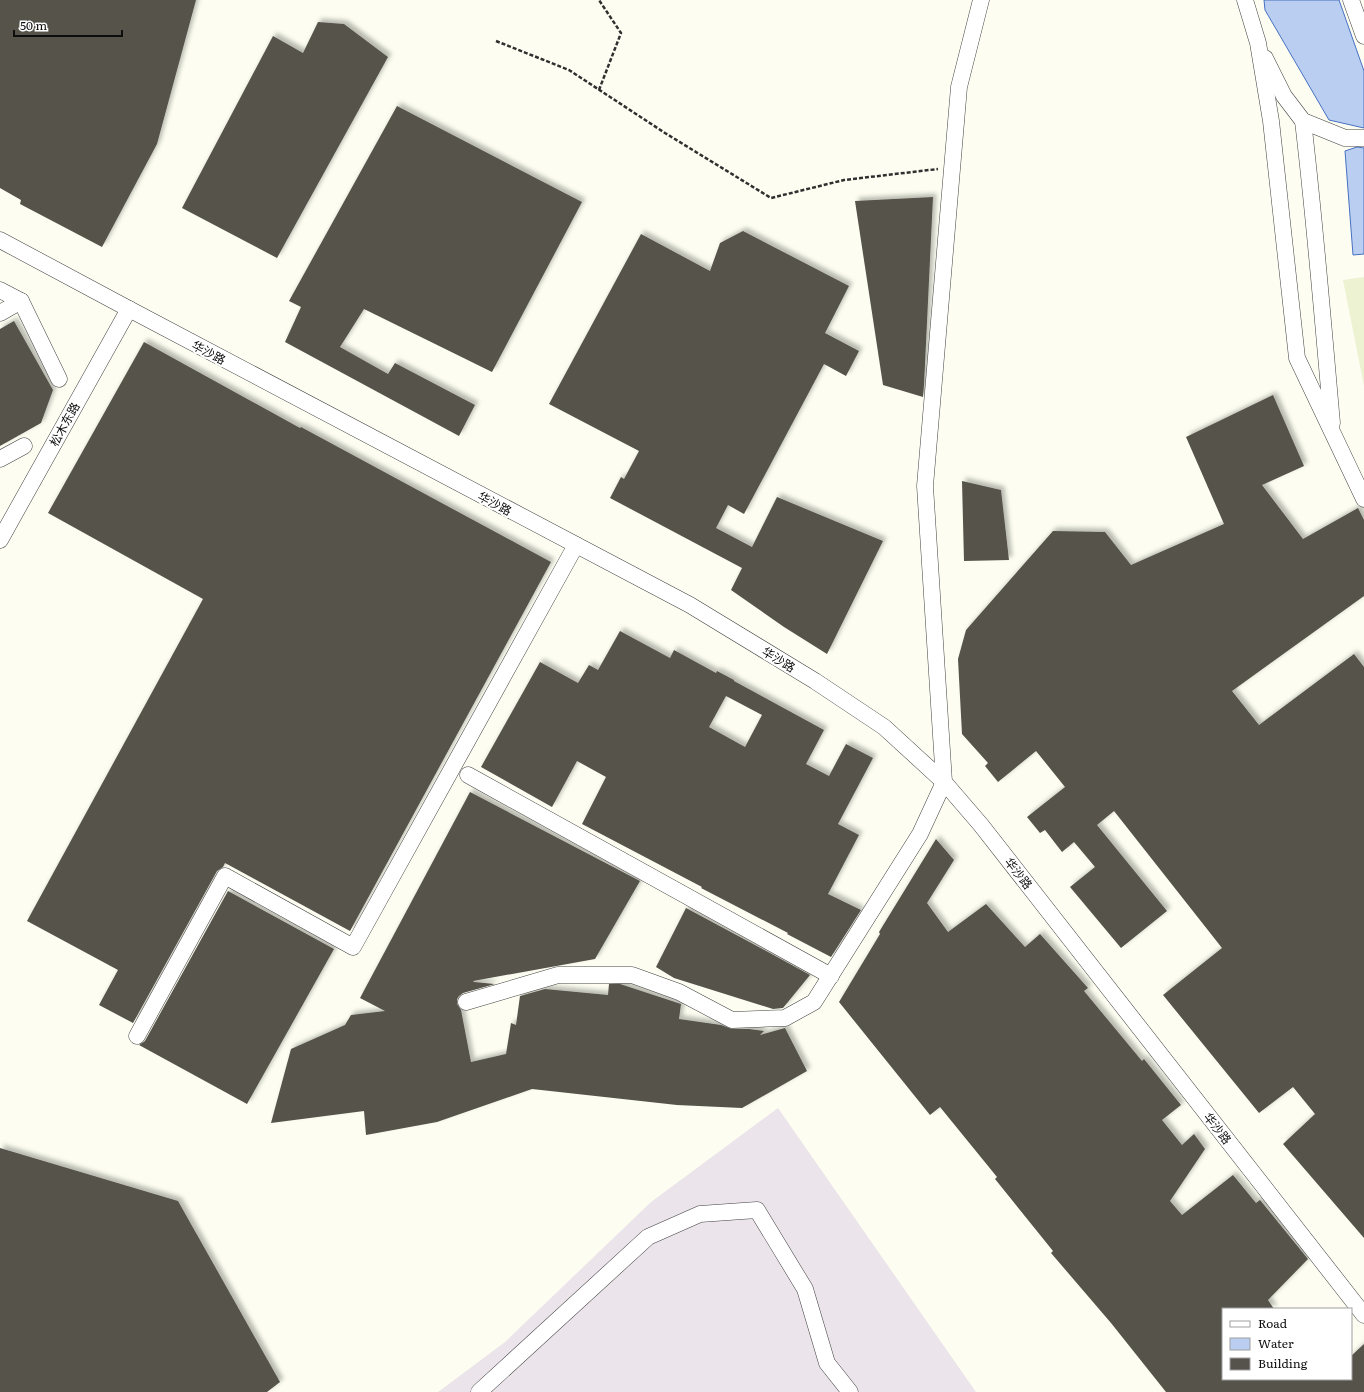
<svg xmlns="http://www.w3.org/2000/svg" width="1364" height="1392" viewBox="0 0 1364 1392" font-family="Literata,'Noto Sans SC',serif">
<defs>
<filter id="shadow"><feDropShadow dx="3.5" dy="-3.5" stdDeviation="2" flood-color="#0004"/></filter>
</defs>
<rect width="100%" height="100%" fill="#fdfef1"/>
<!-- industrial -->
<path fill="#ece4eb" d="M778 1108 976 1392H438L505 1342 651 1202Z"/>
<!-- farmland -->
<path fill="#edf2d3" d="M1364 277V386L1343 280Z"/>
<!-- water -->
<g fill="#bacef1" stroke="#4670c2">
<path d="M1264 0H1339L1364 71V128L1329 120 1265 10Z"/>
<path d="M1357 147 1364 148V254L1353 255 1345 151Z"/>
</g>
<!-- building -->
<g fill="#56534c" fill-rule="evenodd" filter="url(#shadow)">
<path d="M0 0H196L157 144 102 247 20 204 21 200 0 188Z"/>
<path d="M318 22 344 24 388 57 277 258 182 208 273 36 303 53Z"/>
<path d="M397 106 582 202 492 372 364 309 340 347 388 374 395 363 475 405 459 436 285 342 301 307 289 301Z"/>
<path d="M933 197 924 385 923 397 883 385 855 201Z"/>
<path d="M743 231 849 286 825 333 859 351 846 376 824 364 744 514 728 505 716 528 752 547 777 497 883 541 827 654 784 627 731 590 742 568 610 498 621 477 624 479 639 451 549 404 641 234 710 271 720 243Z"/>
<path d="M14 321 53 390 41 423 0 446V329Z"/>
<path d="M144 342 300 428 301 427 551 562 350 931 225 863 223 867 217 871 133 1023 99 1005 118 970 27 921 203 599 48 513Z"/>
<path d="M1273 395 1304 466 1262 485 1303 539 1358 508 1364 520V596L1232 691 1259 725 1354 654 1364 667V1238L1283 1144 1315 1114 1293 1087 1259 1113 1163 995 1222 948 1114 811 1097 825 1167 911 1121 948 1070 887 1095 867 1074 842 1062 852 1045 830 1040 833 1027 817 1065 787 1036 751 998 782 985 766 988 763 962 734 958 659 966 630 1053 531 1105 532 1131 565 1224 524 1186 437Z"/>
<path d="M962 481 1001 490 1009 560 964 561Z"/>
<path d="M620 631 670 658 674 650 716 673 717 671 734 680V681L824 730 806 764 829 776 846 744 873 758 838 824 859 835 828 894 861 910 831 957 787 934 788 933 701 888 702 887 582 824 606 777 577 761 552 807 481 767 540 662 578 683 589 665 598 670ZM726 696 762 715 745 747 709 727Z"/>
<path d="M470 792 640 881 595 959 473 981 474 982 495 984 463 993 459 996 457 999V1004L461 1010 471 1062 506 1054 511 1023 516 1025 520 996 545 989 608 995 609 984H620L681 1004 679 1019 721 1025 732 1029H749L764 1031 760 1035 785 1028 807 1071 742 1108 677 1105 532 1089 437 1122 366 1135 364 1111 271 1123 291 1049 345 1025 351 1015 385 1011 360 998Z"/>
<path d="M936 839 954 860 927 903 948 932 986 904 1025 947 1040 934 1088 988 1084 991 1142 1061 1144 1059 1181 1105 1162 1120 1182 1145 1194 1134 1205 1149 1170 1201 1182 1215 1233 1175 1256 1203 1260 1200 1308 1259 1268 1300 1274 1309H1223V1379H1351V1356L1364 1344V1392H1166L1111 1323 1051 1253 1053 1251 995 1179 997 1177 940 1107 930 1115 839 1002 880 934 879 932Z"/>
<path d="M228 891 334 949 247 1104 139 1045 145 1041Z"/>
<path d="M686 908 768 952 810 975 783 1008 773 1009 674 978 656 967Z"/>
<path d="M0 1148 178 1201 280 1382 267 1392H0Z"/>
</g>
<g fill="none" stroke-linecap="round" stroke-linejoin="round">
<defs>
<g id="minor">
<path d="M1245 0 1258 43 1271 121 1297 358 1364 499"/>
<path d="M1351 0 1364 36"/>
<path d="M1265 58 1284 96 1303 121 1345 138H1364"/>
<path d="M1303 121C1315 222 1323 323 1332 423"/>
<path d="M0 240 129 309 690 605 815 681 884 727 944 782 981 825 1364 1315"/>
<path d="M0 290 21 301 59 379"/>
<path d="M0 313 21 301"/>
<path d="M0 459 24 446"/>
<path d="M0 540 129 309"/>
<path d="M468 775 831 976"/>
<path d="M466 1002 558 975H632L679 992 732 1020 785 1018 814 1002 920 834 944 782 925 486 959 87 981 0"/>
<path d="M137 1036 225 876 353 947 576 545"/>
<path d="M479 1392 648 1237 700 1214 757 1210 805 1289 827 1363 850 1392"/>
</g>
</defs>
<!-- minor casing -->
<use href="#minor" stroke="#414141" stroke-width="17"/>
<!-- path -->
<g stroke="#303030" stroke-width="2.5" stroke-dasharray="4 2" stroke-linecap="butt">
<path d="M496 41 569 70 665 133 771 198 844 180 938 169"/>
<path d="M599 90 621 33 599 0"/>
</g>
<!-- minor -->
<use href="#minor" stroke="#fff" stroke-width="16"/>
</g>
<g text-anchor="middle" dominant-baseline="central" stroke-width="4" stroke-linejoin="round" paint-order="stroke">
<!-- street labels -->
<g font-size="12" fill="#0e0e0e" stroke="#fff">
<text transform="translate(209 352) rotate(28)">华沙路</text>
<text transform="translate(64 424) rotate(-61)">松木东路</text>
<text transform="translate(495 503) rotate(28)">华沙路</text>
<text transform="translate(779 659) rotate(31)">华沙路</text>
<text transform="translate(1019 873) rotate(52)">华沙路</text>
<text transform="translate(1218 1128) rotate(52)">华沙路</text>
</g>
</g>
<!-- legend -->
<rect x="1222" y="1308" width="130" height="72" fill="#ffffff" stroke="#9f9f9f"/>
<rect x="1230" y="1321" width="20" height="6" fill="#ffffff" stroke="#9f9f9f"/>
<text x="1258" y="1328" font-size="12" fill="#0e0e0e">Road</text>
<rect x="1230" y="1338" width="20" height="12" fill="#bacef1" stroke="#9f9f9f"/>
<text x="1258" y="1348" font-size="12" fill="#0e0e0e">Water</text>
<rect x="1230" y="1358" width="20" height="12" fill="#56534c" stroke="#9f9f9f"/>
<text x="1258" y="1368" font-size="12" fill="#0e0e0e">Building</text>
<!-- scale -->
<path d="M14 30v6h108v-6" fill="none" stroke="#0e0e0e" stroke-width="2"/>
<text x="20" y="30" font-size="12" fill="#0e0e0e" stroke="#ffffff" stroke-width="3" paint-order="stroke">50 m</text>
</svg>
